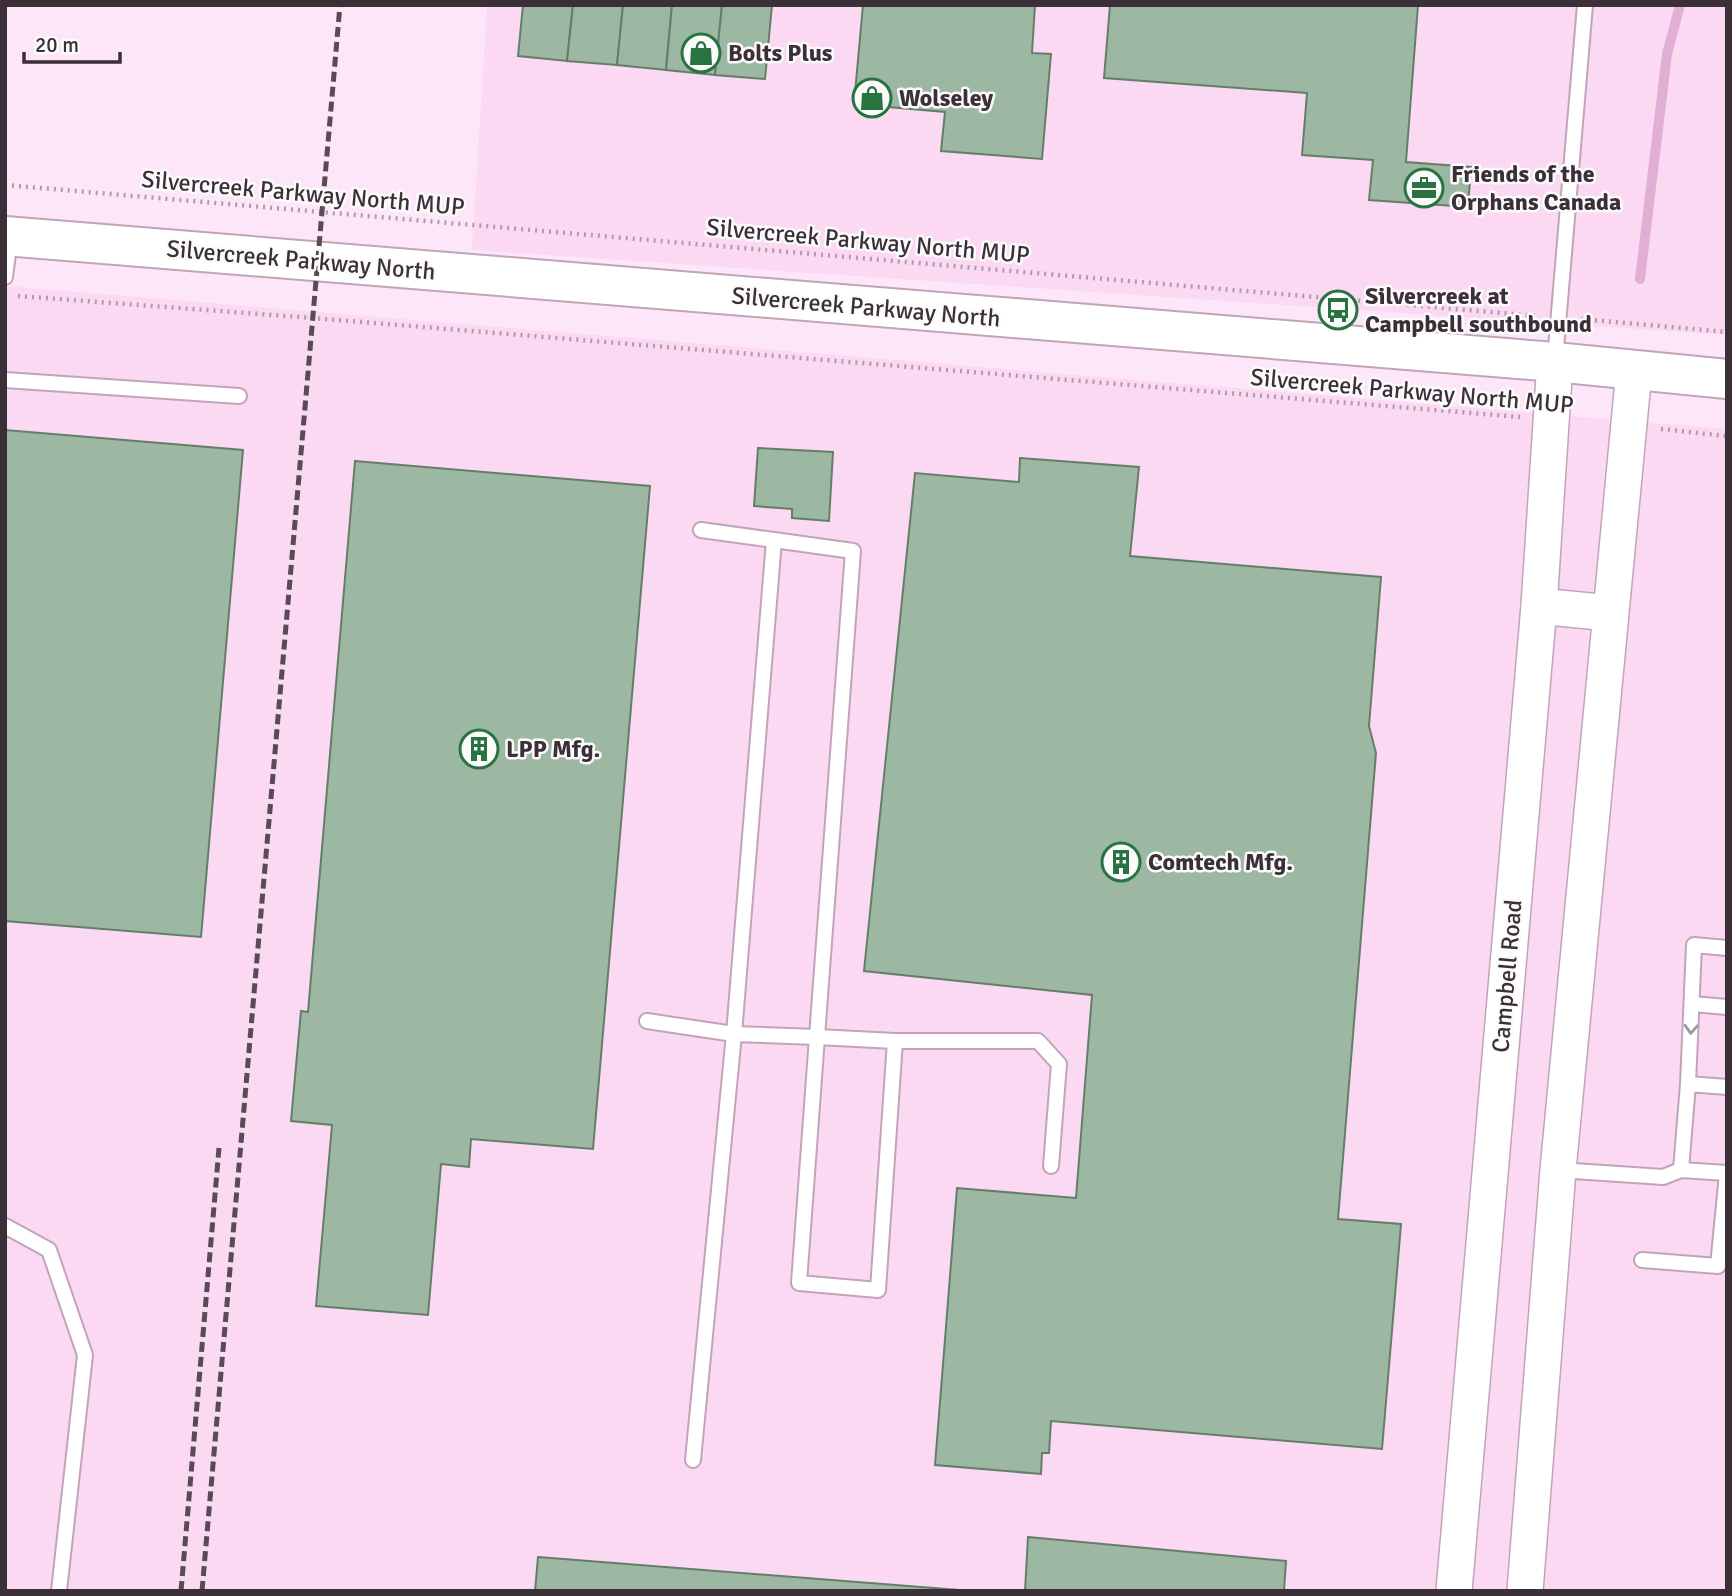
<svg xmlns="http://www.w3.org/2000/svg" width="1732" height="1596" viewBox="0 0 1732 1596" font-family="Signika,sans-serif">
<rect width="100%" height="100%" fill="#fde6f7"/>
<!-- built -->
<g fill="#fcd9f3">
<path d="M487 5H1727V335L472 250Z"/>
<path d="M5 286 1727 429V1591H5Z"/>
</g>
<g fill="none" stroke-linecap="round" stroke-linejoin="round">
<!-- stream -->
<path stroke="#e1afd4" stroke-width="10" d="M1640 279 1667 54 1680 5"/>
</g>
<!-- building -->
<g fill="#9cb7a2" stroke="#657e6a" stroke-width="2">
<path d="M523 5H573L567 61 518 56Z"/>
<path d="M573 5H623L617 65 567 61Z"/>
<path d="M623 5H672L666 70 617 65Z"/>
<path d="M672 5H722L715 75 666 70Z"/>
<path d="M722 5H772L765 79 715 75Z"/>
<path d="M863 5H1035L1032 53 1051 54 1042 159 941 151 945 112 854 104Z"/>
<path d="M1110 5H1418L1406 162 1471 167 1468 207 1369 200 1373 160 1302 155 1307 93 1104 78Z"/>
<path d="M5 430 243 450 201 937 5 921Z"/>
<path d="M758 448 833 452 829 521 792 518V509L754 506Z"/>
<path d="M1020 458 1139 467 1130 556 1381 577 1369 726 1376 753 1338 1219 1401 1224 1382 1449 1051 1421 1049 1453H1042L1041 1474 935 1465 957 1188 1076 1198 1092 995 864 971 915 473 1019 482Z"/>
<path d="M355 461 650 486 593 1149 471 1139 469 1167 441 1164 428 1315 316 1306 332 1125 291 1121 301 1011 308 1012Z"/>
<path d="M1028 1537 1286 1561 1284 1591H1025Z"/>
<path d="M538 1557 972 1591H535Z"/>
</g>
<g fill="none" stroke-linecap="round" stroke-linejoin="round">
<defs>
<g id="service">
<path d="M5 277 10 238"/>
<path d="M1555 360 1585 5"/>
<path d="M5 380 239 396"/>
<path d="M1692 1004 1727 1007"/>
<path d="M647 1021 734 1034 817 1037 853 551 701 530"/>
<path d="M895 1041 878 1290 799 1283 817 1037 895 1041H1038L1059 1064 1051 1166"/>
<path d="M1688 1084 1727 1087"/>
<path d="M1559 1170 1663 1177 1681 1170 1727 1173"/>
<path d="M1681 1170 1688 1084 1694 945 1727 948"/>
<path d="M5 1226 49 1250 85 1355 59 1591"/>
<path d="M1642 1260 1718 1266 1727 1174"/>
<path d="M693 1460 734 1034 774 540"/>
</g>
<g id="tertiary">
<path d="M1539 606 1610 613"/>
<path d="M1454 1591 1539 606 1555 362"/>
<path d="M1525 1591 1558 1170 1634 371"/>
</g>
<path id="secondary" d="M5 236 1555 362 1727 379"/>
</defs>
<!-- service casing -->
<use href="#service" stroke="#c0a5b8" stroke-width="18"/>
<!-- tertiary casing -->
<use href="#tertiary" stroke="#c0a5b8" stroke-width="38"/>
<!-- secondary casing -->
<use href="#secondary" stroke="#c0a5b8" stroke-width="42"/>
<!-- path -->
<g stroke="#ad9ba8" stroke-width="4.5" stroke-dasharray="2 5" stroke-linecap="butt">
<path d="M5 185 1538 316"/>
<path d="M18 296 313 318 1520 417"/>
<path d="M1581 319 1727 332"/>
<path d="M1661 429 1727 436"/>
</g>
<!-- service -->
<use href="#service" stroke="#fff" stroke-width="14"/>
<!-- tertiary -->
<use href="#tertiary" stroke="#fff" stroke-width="35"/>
<!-- secondary -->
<use href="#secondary" stroke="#fff" stroke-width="38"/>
<!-- rail -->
<g stroke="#574b54" stroke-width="5" stroke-dasharray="10 5" stroke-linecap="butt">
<path d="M181 1591 219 1148"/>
<path d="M202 1591 340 5"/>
</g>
</g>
<!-- one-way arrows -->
<defs><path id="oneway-chevron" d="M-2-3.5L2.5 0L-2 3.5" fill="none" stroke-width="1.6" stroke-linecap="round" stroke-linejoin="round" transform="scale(1.75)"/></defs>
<use stroke="#9d989c" href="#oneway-chevron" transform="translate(1691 1029) rotate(93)"/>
<!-- icons -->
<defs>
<symbol id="shop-ring" viewBox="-11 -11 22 22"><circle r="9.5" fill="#fbfbfb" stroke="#297341" stroke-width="1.5"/><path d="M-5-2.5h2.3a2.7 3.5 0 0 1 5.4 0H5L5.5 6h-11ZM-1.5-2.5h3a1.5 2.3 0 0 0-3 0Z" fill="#297341"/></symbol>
<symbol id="office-ring" viewBox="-11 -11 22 22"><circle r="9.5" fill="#fbfbfb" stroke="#297341" stroke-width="1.5"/><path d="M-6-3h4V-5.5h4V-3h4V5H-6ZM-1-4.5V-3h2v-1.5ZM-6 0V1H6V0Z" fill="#297341"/></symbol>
<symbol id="bus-ring" viewBox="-11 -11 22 22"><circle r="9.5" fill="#fbfbfb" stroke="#297341" stroke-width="1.5"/><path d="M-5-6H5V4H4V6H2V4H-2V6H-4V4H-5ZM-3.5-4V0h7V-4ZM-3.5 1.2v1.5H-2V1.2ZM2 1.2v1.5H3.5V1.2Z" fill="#297341"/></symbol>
<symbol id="building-ring" viewBox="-11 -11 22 22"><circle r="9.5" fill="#fbfbfb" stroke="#297341" stroke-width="1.5"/><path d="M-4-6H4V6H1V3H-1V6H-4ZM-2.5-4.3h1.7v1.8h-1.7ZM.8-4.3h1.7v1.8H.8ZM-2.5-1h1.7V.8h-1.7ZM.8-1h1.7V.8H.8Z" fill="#297341"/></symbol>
</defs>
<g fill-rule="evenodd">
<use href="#shop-ring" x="679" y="31" width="44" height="44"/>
<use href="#shop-ring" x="850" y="76" width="44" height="44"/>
<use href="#office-ring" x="1402" y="166" width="44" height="44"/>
<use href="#bus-ring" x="1316" y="288" width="44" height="44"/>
<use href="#building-ring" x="457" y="727" width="44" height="44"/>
<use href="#building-ring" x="1099" y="840" width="44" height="44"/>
</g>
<g text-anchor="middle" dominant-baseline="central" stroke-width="5" stroke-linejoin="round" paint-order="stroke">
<!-- poi labels -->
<g font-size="24" font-weight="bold" fill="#3b3038" stroke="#fbfbfb" text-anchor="start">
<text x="728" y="53">Bolts Plus</text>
<text x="899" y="98">Wolseley</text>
<text x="1451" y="174">Friends of the<tspan x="1451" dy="28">Orphans Canada</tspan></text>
<text x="1365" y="296">Silvercreek at<tspan x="1365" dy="28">Campbell southbound</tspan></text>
<text x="506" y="749">LPP Mfg.</text>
<text x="1148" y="862">Comtech Mfg.</text>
</g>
<!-- street labels -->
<g font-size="24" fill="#3b3038" stroke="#fbfbfb">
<text transform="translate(303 193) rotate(5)">Silvercreek Parkway North MUP</text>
<text transform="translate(868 241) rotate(5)">Silvercreek Parkway North MUP</text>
<text transform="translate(301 260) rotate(5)">Silvercreek Parkway North</text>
<text transform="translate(866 307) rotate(5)">Silvercreek Parkway North</text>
<text transform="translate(1412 391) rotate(5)">Silvercreek Parkway North MUP</text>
<text transform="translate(1507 976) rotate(-85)">Campbell Road</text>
</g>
</g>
<!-- border -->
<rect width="1732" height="1596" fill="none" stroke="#3b3038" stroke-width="14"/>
<!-- scale -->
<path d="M24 52v10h96v-10" fill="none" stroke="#3b3038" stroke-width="3.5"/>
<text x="35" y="52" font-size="21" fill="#3b3038" stroke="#fbfbfb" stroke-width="5" paint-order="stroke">20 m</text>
</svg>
